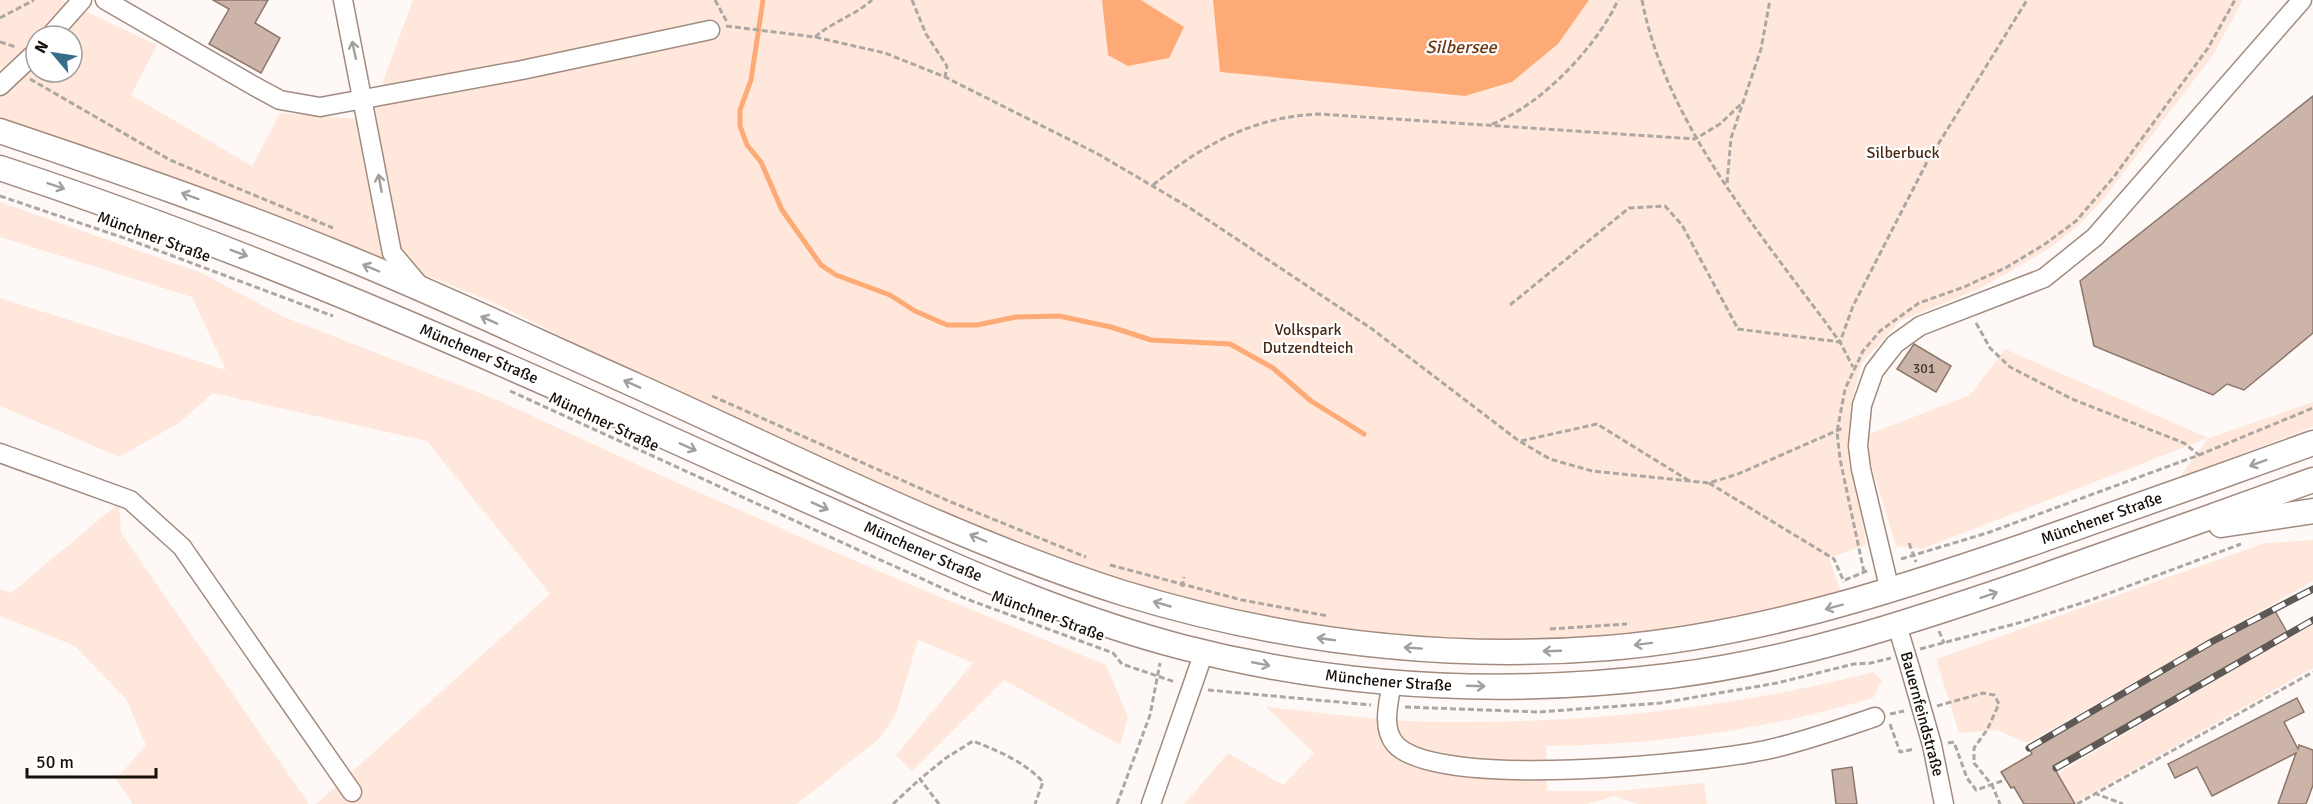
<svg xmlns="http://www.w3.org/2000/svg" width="2313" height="804" viewBox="0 0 2313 804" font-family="Signika,sans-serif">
<rect width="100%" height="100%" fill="#fef9f7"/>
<!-- green -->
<g fill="#ffe8db" fill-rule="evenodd">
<path d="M0 0H62L157 45 131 95 252 166 280 113 359 119 374 106 413 0H1102L1108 55 1183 27 1141 0H1213L1221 72 1465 96 1512 82 1558 44 1589 0H2243L2213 55 2106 196 2081 223 2050 248 1979 289 1900 321 1861 364 1852 402 1849 440 1866 545 1829 558 1842 595 1723 625 1535 644 1336 633 1156 594 981 531 662 388 501 306 431 277 423 281 0 122ZM36 36H72V72H36Z"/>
<path d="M0 202 202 273 284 317 500 401 662 476 899 580 1106 665 1128 717 1120 745 1004 680 912 771 896 755 973 663 918 640 896 714 879 739 797 804H316L550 594 427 441 213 393 179 423 119 457 0 406V298L226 370 192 297 0 237Z"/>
<path d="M2005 349 2209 438 2313 402V427L2180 477 2208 438 1922 549 1896 546 1870 461 1867 435 1970 395Z"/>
<path d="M119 503 121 533 309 804H133L116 779 146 745 126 699 75 646 0 616V589L11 593Z"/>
<path d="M2313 540V581L2027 743 1997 730 1959 733 1936 659 2265 543Z"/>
<path d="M2313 624V668L2075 803 2058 773Z"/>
<path d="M1873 672 1882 680 1873 698C1766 730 1657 745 1546 746L1547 791H1615L1704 783 1707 804H1637L1614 796 1587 804H1184L1228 753 1283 785 1314 753 1266 707C1327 713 1387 722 1448 722 1593 723 1733 708 1873 672Z"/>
</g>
<!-- water -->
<g fill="#feaa77">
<path d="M1102 0H1141L1184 27 1169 58 1128 66 1108 55Z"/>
<path d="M1213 0H1589L1558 44 1512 82 1465 96 1220 72Z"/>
</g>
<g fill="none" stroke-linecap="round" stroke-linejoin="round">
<!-- stream -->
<path stroke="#feaa77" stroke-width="5" d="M763 0 751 80 740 110V126L747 145 761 162 782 210 821 265 836 275 890 295 915 311 947 325H977L1016 317 1059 316 1111 327 1151 340 1230 344 1273 368 1311 401 1364 434"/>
</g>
<!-- building -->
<g fill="#ccb5a8" stroke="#8b766b" stroke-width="1.5">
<path d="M213 0H268L255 23 280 38 261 73 209 44 229 9Z"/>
<path d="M2313 96V333L2244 390 2227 384 2213 395 2094 346 2080 281Z"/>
<path d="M1914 344 1951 366 1936 392 1897 369Z"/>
<path d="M2275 611 2287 632 2053 766 2075 804H2024L2014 787 2011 788 2001 772 2032 754 2030 750 2167 668Z"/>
<path d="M2297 698 2304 712 2284 722 2298 749 2299 745 2313 750V785L2306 804H2278L2296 753 2212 796 2197 767 2175 778 2168 764Z"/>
<path d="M1852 767 1857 804H1836L1832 770Z"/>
</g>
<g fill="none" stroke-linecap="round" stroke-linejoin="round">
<defs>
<g id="minor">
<path d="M105 0 254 86 280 100 320 107 522 70 710 30"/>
<path d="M343 0 392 253 420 286"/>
<path d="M50 36 82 0"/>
<path d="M0 86 36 52"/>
<path d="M0 453 130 500 182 547 352 792"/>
<path d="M1890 591 1861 469 1858 446 1862 405 1874 371 1895 344 1920 326 2044 278 2095 237 2302 0"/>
<path d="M1897 625 1910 668"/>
<path d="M1392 682C1389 702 1381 727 1395 744 1437 791 1704 763 1766 750 1803 742 1839 729 1875 717"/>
<path d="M1932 745 1944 804"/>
<path d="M1151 804 1204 652"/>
</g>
<g id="major">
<path id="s1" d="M0 131C116 170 232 210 346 257 444 297 540 343 637 386 795 457 959 541 1123 593 1280 641 1444 661 1608 648 1752 636 1888 593 2024 546 2120 512 2217 478 2313 443"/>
<path id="s2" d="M0 168C210 237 413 323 615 414 704 454 794 495 883 534 980 578 1079 620 1182 647 1340 688 1506 696 1669 676 1792 661 1907 623 2024 583 2120 549 2217 515 2313 480"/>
<path d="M2221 525 2313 511"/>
</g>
</defs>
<!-- minor casing -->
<use href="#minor" stroke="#a18b7f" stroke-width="21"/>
<!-- major casing -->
<use href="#major" stroke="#a18b7f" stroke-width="27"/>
<!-- path -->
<g stroke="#ada7a4" stroke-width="3" stroke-dasharray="6 3" stroke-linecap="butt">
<path d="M715 0 727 22"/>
<path d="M912 0 926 34 947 66 945 77"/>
<path d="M1642 0C1666 126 1766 240 1840 342L1853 367"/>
<path d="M0 18 34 0"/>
<path d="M726 26 815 37 885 53 945 77 1098 154 1190 208 1372 329 1519 441 1550 459 1592 471 1709 483 1738 474 1843 428"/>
<path d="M815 37C832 22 854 16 872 0"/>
<path d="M0 42 16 47"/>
<path d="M30 79 170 160 333 228"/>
<path d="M1492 124C1540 106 1597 47 1618 0"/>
<path d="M1727 183 1731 138 1761 49 1770 0"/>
<path d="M1153 185C1204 144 1253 117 1319 114L1695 139 1720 124 1741 104"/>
<path d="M0 196 130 240 333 316"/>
<path d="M1510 305 1629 208 1665 206 1682 225 1738 329 1840 342 1853 306 1926 164 2027 0"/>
<path d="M1976 323 1990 348 2010 367 2072 399 2184 443 2199 455"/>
<path d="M510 391 964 598 1113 653 1122 664 1175 682"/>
<path d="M712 396 951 502 1086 557"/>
<path d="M1521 441 1597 424 1691 482"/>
<path d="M1709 483 1834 559 1844 582"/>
<path d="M1909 543 1916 562"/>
<path d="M1901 559 1990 532 2199 455 2313 408"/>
<path d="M1110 565 1242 600 1328 616"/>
<path d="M1864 572 1840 459 1837 432 1845 389 1863 351 1880 331 1919 303 1964 287 2007 267 2045 244 2076 221 2113 178 2208 48 2235 0"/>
<path d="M1845 580 1869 570"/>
<path d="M1182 587 1184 577"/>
<path d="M1550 629 1627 624"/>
<path d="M1939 631 1944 643"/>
<path d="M1920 649 2022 622 2091 600 2241 544"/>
<path d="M1208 690 1371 705"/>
<path d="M1937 706 1983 693 1994 695 1999 704 1987 730 1974 748V763L1992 785 2000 804"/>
<path d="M1405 707 1539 712 1661 703 1777 683 1854 664 1871 663 1891 658"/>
<path d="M1890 714 1904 711"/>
<path d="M1890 724 1900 752 1915 749"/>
<path d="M1948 743 1954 742 1967 778 1976 790 2005 780"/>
<path d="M2094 793 2123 804"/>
<path d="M893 804 920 779"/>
<path d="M939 804 920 779 946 758 973 741C998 751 1025 762 1043 782L1035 804"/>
<path d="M1117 804 1150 715 1160 663"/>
<path d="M2077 804 2313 672"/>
</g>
<!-- minor -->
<use href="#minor" stroke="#fff" stroke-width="18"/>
<!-- major -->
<use href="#major" stroke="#fff" stroke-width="24"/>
<defs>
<g id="rail">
<path d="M2029 748 2213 641 2313 589"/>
<path d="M2056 768 2313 620"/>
</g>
</defs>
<!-- rail casing -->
<use href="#rail" stroke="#5f5955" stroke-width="7"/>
<!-- rail -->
<use href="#rail" stroke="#fff" stroke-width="4.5" stroke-dasharray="14" stroke-linecap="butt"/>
<defs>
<path id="minor-bridge" d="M1910 668 1932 745"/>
</defs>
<!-- minor-bridge casing -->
<use href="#minor-bridge" stroke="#a18b7f" stroke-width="21" stroke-linecap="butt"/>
<!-- minor-bridge -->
<use href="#minor-bridge" stroke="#fff" stroke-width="18"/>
</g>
<!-- one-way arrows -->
<defs><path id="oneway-shaft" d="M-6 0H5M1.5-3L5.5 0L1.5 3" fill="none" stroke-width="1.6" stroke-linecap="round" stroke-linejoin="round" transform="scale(1.5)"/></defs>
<g stroke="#a29f9d">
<use href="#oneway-shaft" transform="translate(354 50) rotate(-102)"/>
<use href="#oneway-shaft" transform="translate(380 183) rotate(-100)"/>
<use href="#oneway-shaft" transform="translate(56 186) rotate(19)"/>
<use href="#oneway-shaft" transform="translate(190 196) rotate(-160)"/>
<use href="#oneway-shaft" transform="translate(239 253) rotate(21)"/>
<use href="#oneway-shaft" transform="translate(371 268) rotate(-157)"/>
<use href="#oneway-shaft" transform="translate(489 320) rotate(-156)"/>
<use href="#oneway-shaft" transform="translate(632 384) rotate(-156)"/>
<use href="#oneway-shaft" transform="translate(688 447) rotate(24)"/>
<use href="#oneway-shaft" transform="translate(2258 463) rotate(160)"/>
<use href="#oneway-shaft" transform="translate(820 506) rotate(24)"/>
<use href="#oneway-shaft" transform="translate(978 538) rotate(-157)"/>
<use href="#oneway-shaft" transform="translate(1989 595) rotate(-19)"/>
<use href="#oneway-shaft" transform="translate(1162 604) rotate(-164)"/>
<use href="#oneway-shaft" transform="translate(1834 607) rotate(165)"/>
<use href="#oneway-shaft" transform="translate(1326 639) rotate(-172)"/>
<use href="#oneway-shaft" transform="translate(1643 644) rotate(173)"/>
<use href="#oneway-shaft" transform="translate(1413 648) rotate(-176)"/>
<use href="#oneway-shaft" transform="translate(1552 651) rotate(178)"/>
<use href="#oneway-shaft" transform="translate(1261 664) rotate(11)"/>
<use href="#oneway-shaft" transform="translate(1476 686) rotate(2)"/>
</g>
<g text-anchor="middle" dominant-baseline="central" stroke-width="4.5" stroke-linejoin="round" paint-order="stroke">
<!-- number labels -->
<g font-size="14" fill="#443932">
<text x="1924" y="368">301</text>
</g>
<!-- park labels -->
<g font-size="16" fill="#4a2914" stroke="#fff">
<text x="1903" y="153">Silberbuck</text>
<text x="1308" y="330">Volkspark<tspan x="1308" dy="18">Dutzendteich</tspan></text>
</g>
<!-- street labels -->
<g font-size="16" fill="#17100b" stroke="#fff">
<text transform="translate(154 237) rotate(20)">Münchner Straße</text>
<text stroke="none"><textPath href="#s2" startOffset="514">Münchener Straße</textPath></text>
<text transform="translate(604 422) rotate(25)">Münchner Straße</text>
<text stroke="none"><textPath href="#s1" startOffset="2218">Münchener Straße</textPath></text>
<text stroke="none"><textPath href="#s2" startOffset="1000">Münchener Straße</textPath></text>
<text transform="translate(1048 616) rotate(20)">Münchner Straße</text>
<text stroke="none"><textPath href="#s2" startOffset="1486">Münchener Straße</textPath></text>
<text transform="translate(1922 714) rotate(75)">Bauernfeindstraße</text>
</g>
<!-- water labels -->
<g font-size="18" font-style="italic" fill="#6d3813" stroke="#fff">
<text x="1461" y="47">Silbersee</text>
</g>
</g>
<!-- north arrow -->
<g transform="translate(54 54) rotate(299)"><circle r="28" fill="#ffffff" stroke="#a29f9d" stroke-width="1.5"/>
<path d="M0-4.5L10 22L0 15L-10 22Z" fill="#366d88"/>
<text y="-9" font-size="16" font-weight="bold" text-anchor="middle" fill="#17100b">N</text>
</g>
<!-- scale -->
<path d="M27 768v9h129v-9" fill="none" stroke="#17100b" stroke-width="3"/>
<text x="36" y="768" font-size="18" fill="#17100b" stroke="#ffffff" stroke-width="4.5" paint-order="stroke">50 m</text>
</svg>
